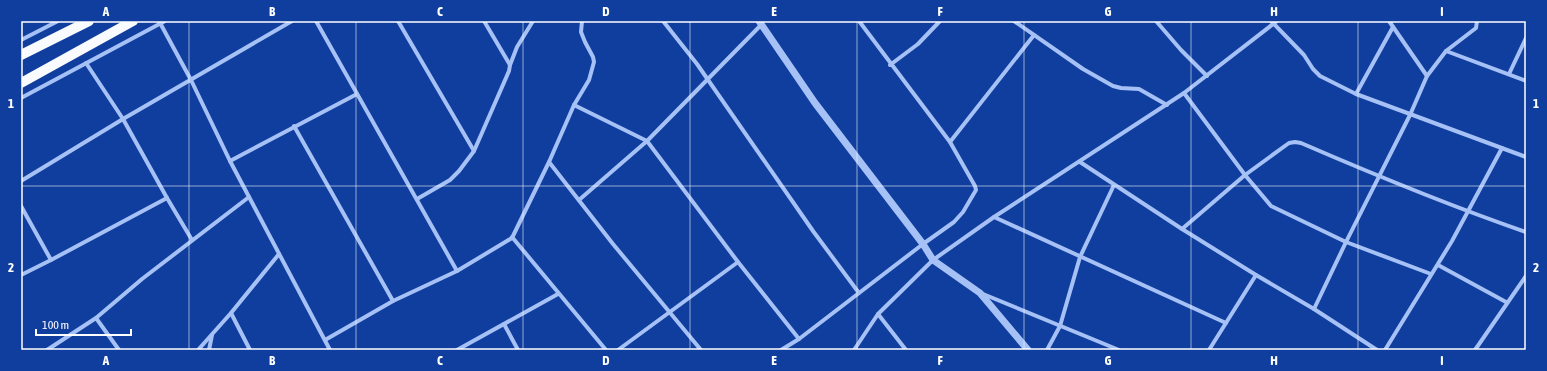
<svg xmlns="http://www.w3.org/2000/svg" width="1547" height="371" viewBox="0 0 1547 371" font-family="'Asap Condensed',sans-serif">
<rect width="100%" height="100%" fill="#103e9e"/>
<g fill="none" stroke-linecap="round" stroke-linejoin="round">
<!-- minor -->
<g stroke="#a6c1f5" stroke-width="4">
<path d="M159 21 191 80 230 161 330 350"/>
<path d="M316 21 457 271"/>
<path d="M398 21 474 151"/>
<path d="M663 21 697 64 813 231 859 293"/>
<path d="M1014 21 1083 69 1113 86 1121 88 1139 89 1167 105"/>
<path d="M1156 21 1181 50 1207 76"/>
<path d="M1271 21 1304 55 1313 69 1320 76 1356 94 1526 157"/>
<path d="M1389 21 1427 76"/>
<path d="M21 40 58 21"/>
<path d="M1446 51 1526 81"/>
<path d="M86 63 123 119 167 198 192 240"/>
<path d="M510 65 517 47 533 21"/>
<path d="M890 65 918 44 940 21"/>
<path d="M1509 74 1526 38"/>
<path d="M1184 93 1245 175 1271 206 1346 242 1431 274"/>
<path d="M1356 94 1393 27"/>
<path d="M21 98 165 21"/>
<path d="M574 105 647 141 738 262 799 339"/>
<path d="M294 126 393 301"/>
<path d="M950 142 1034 35"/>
<path d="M230 161 357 94"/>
<path d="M549 162 613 244 701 350"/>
<path d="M1080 162 1182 229 1256 275 1314 309 1377 350"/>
<path d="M21 181 123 119 292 21"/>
<path d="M417 199 450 180 459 171 474 151 509 71 510 65 484 21"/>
<path d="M579 200 647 141 761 25"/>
<path d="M21 206 51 260"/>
<path d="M994 217 1226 323"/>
<path d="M1182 229 1245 175 1289 143 1295 142 1301 143C1375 175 1450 206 1526 232"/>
<path d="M512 237 606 350"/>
<path d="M1438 265 1506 302"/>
<path d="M21 275 51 260 167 198"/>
<path d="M983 294 1119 350"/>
<path d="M1314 309 1346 242 1410 115 1427 76 1446 51 1476 28 1477 21"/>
<path d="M231 313 250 350"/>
<path d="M878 314 906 350"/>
<path d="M96 318 119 350"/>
<path d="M504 324 518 350"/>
<path d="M325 340 393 301 457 271 512 238 549 162 574 105 589 80 594 62 593 57 585 42 581 32 582 21"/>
<path d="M47 350 96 318 142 279 249 197"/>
<path d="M198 350 231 313 279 254"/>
<path d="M209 350 212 335"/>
<path d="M457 350 558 294"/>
<path d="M618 350 738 262"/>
<path d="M781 350 799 339 923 244 954 222 963 212 976 190 975 186 950 142 859 21"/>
<path d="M854 350 878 314 933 260 994 217 1184 93 1277 21"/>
<path d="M1047 350 1060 326 1080 257 1114 185"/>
<path d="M1209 350 1256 275"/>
<path d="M1385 350 1452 241 1502 148"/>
<path d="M1475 350 1526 276"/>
</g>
<!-- tertiary -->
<path stroke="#a6c1f5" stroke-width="7" d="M759 21 815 103 923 244 933 260 980 293 1028 350"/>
<!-- trunk -->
<g stroke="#fafbff" stroke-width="10">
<path d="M21 55 89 21"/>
<path d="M21 83 133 21"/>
</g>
</g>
<!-- grid -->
<path fill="none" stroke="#fff" stroke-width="1" stroke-opacity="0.55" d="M189 21V350M356 21V350M523 21V350M690 21V350M857 21V350M1024 21V350M1191 21V350M1358 21V350M21 186H1526"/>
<!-- border -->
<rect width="1547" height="371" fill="none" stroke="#103e9e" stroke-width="44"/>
<!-- scale -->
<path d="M36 329v6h95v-6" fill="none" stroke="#ffffff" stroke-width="2"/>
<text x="42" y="329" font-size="12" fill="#ffffff" stroke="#103e9e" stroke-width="3" paint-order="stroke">100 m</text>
<rect x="22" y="22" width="1503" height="327" fill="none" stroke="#fff" stroke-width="1.5"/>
<g font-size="13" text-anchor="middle" font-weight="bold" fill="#fff">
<text x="106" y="16">A</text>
<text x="272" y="16">B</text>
<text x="440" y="16">C</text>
<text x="606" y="16">D</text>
<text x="774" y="16">E</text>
<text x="940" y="16">F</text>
<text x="1108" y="16">G</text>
<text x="1274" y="16">H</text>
<text x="1442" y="16">I</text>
<text x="11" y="108">1</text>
<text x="1536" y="108">1</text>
<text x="11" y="272">2</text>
<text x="1536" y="272">2</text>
<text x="106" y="365">A</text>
<text x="272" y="365">B</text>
<text x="440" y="365">C</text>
<text x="606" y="365">D</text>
<text x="774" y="365">E</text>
<text x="940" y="365">F</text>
<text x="1108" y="365">G</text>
<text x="1274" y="365">H</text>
<text x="1442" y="365">I</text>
</g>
</svg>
